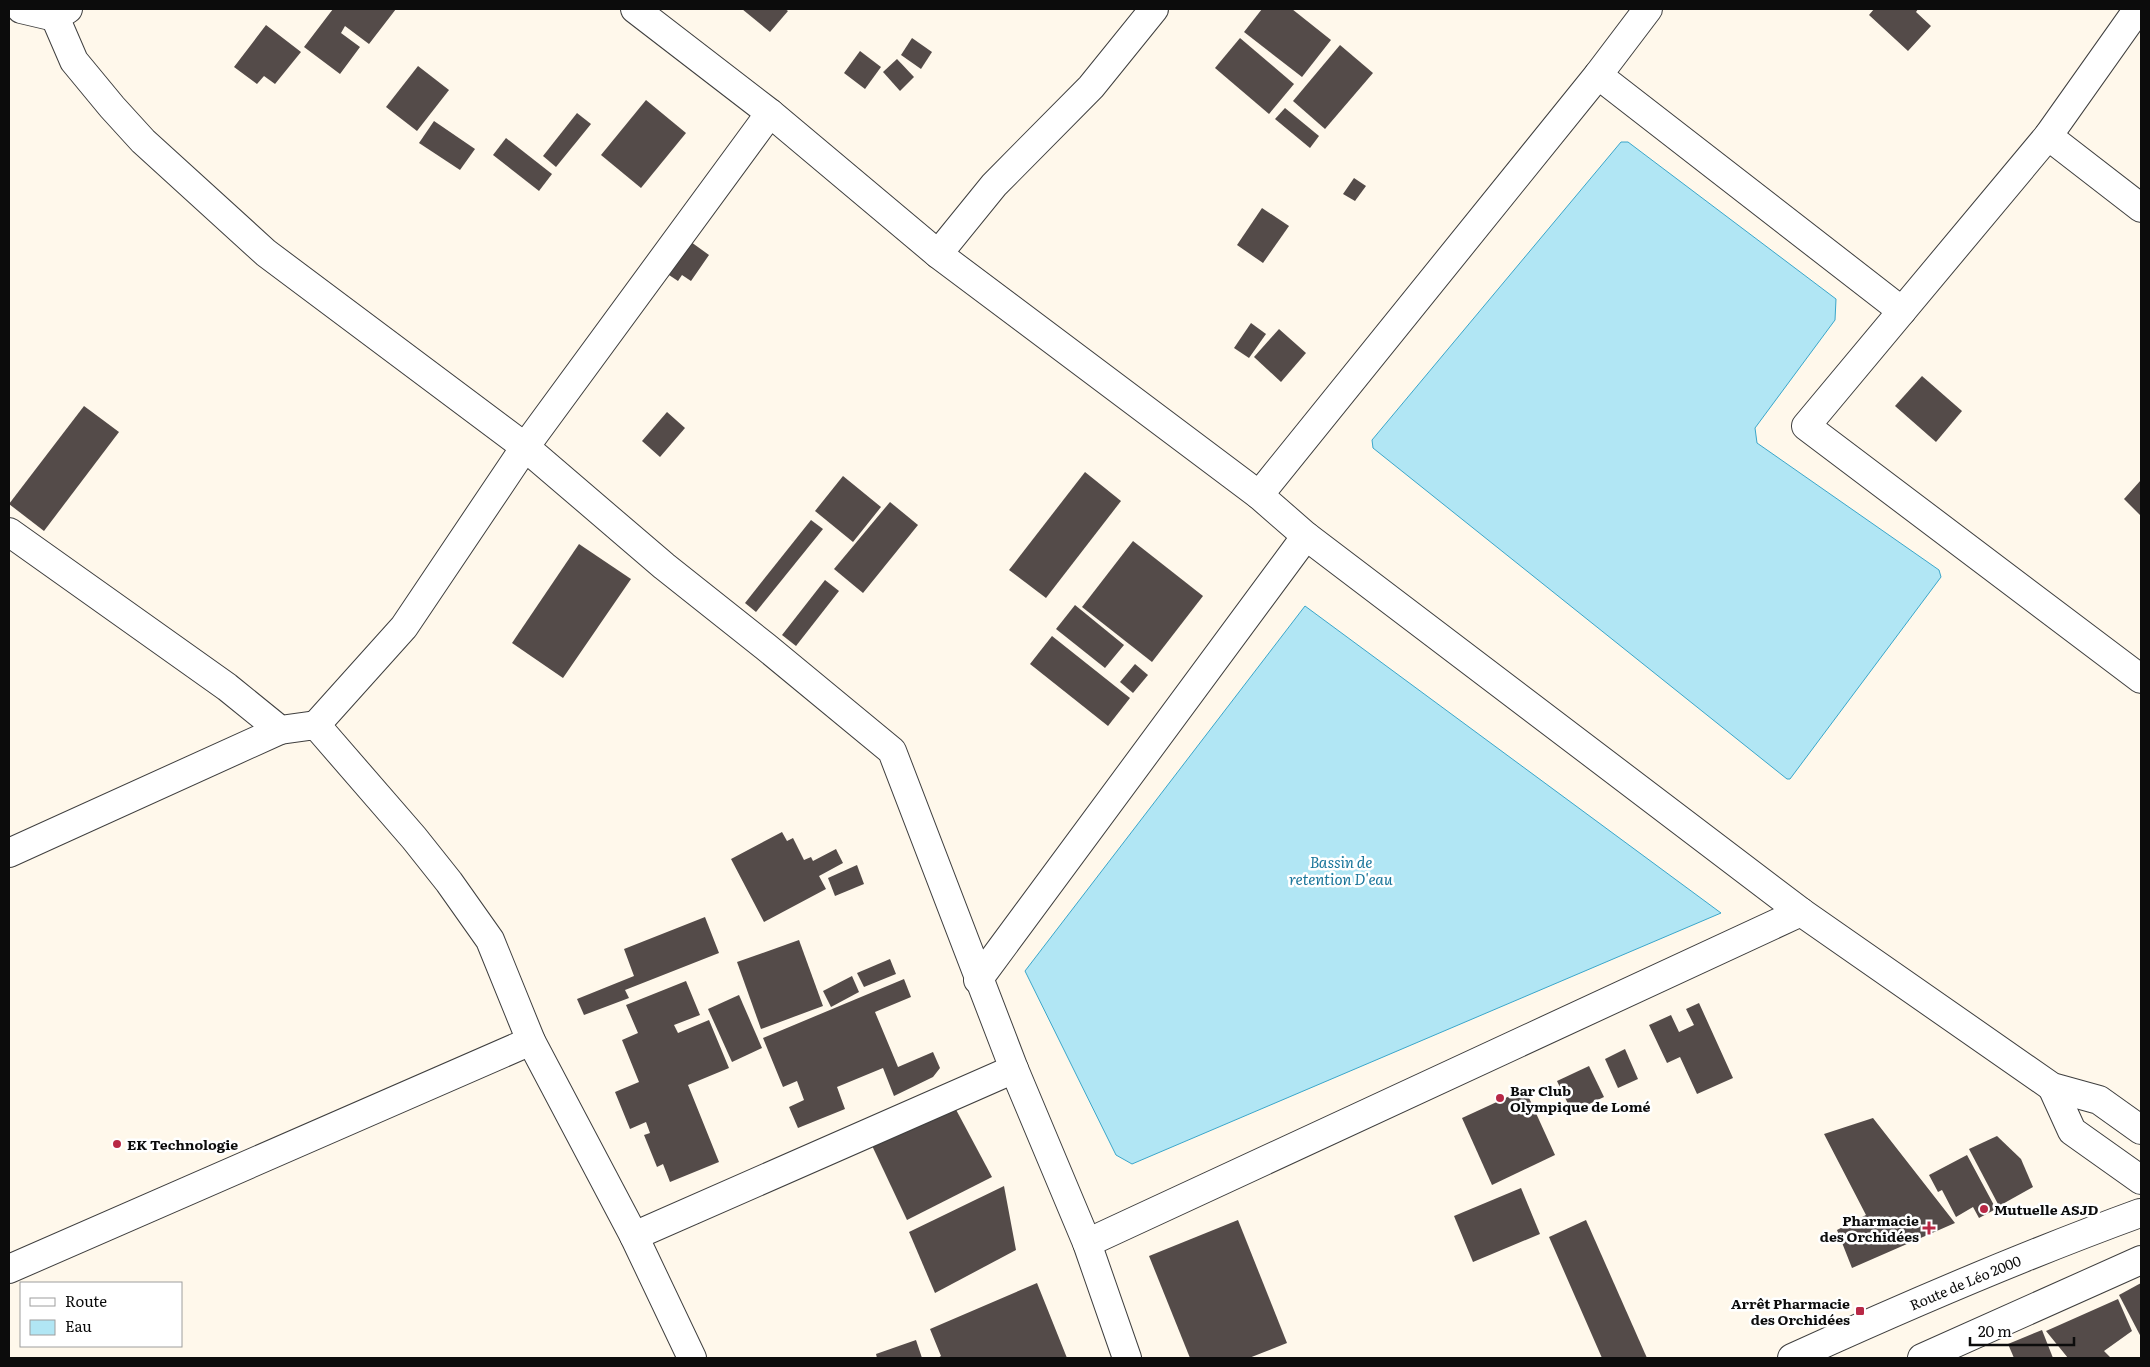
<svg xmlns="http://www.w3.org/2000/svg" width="2150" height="1367" viewBox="0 0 2150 1367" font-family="Literata,serif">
<rect width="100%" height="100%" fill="#fff8eb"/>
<!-- water -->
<g fill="#b1e6f4" stroke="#3aa6ca">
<path d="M1621 142H1628L1836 299 1835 320 1755 428 1757 443 1939 570 1941 577 1790 779H1787L1373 448 1372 440Z"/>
<path d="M1305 606 1721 913 1132 1164 1116 1155 1025 971Z"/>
</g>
<!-- building -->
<g fill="#544b49">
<path d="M333 9H396L369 44 345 26 341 33 360 47 340 74 304 47Z"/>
<path d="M742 9H785L788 11 770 32Z"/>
<path d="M1262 9H1292L1331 40 1302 77 1244 32Z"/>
<path d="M1874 9H1918L1916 12 1931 26 1908 51 1869 15Z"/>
<path d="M266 25 301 52 275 84 264 76 257 84 234 67Z"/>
<path d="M912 38 932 52 921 69 901 55Z"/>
<path d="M1240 38 1294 84 1269 114 1215 68Z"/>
<path d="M1340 45 1373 73 1325 129 1293 101Z"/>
<path d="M860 51 881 67 865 89 844 73Z"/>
<path d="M897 59 914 77 900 91 883 72Z"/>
<path d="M418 66 449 90 417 131 386 107Z"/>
<path d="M646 100 686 133 641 188 601 155Z"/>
<path d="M1285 108 1319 136 1310 148 1275 119Z"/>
<path d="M577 113 591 124 556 167 543 156Z"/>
<path d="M434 121 475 149 460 170 419 143Z"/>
<path d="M506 138 552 174 539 191 493 155Z"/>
<path d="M1354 178 1366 186 1355 201 1343 194Z"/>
<path d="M1262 208 1289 226 1263 263 1237 245Z"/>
<path d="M691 242 709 255 691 281 682 275 678 281 669 275Z"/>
<path d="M1251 323 1266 334 1249 358 1234 348Z"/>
<path d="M1279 329 1306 353 1281 382 1254 357Z"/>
<path d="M1922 376 1962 411 1936 442 1895 406Z"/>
<path d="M84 406 119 432 44 531 9 504Z"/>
<path d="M667 412 685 428 660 457 642 441Z"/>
<path d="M1085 472 1121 501 1046 598 1009 570Z"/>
<path d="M843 476 881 507 853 542 815 511Z"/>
<path d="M2141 480V516L2124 499Z"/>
<path d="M890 502 918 525 863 593 834 569Z"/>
<path d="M811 520 823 529 756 612 745 603Z"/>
<path d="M1133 541 1203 596 1152 662 1082 607Z"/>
<path d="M579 544 631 579 563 678 512 643Z"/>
<path d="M825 580 839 591 796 646 782 635Z"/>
<path d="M1075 605 1124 645 1105 668 1056 629Z"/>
<path d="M1052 636 1130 698 1108 726 1030 664Z"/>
<path d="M1135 664 1148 675 1133 693 1120 682Z"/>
<path d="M782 832 787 841 793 838 804 860 811 857 813 861 836 849 843 863 819 876 826 889 764 922 731 859Z"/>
<path d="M857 865 864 884 835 896 828 878Z"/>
<path d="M705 917 719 953 625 990 629 998 584 1015 577 999 634 976 624 949Z"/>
<path d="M799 940 823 1006 761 1029 737 962Z"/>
<path d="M890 959 896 974 864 987 857 973Z"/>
<path d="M852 976 859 992 831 1007 823 991Z"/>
<path d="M904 979 911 997 875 1012 898 1067 933 1052 940 1068 933 1077 894 1096 883 1068 837 1087 845 1109 798 1128 789 1107 804 1100 797 1081 783 1087 763 1038Z"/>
<path d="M686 981 700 1015 674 1025 678 1033 709 1020 729 1068 688 1085 719 1162 670 1182 663 1164 657 1167 644 1135 650 1133 646 1122 630 1129 615 1092 639 1082 622 1040 638 1033 626 1005Z"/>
<path d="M739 995 762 1048 732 1062 708 1009Z"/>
<path d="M1699 1003 1733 1078 1697 1094 1680 1057 1667 1063 1649 1025 1671 1015 1679 1032 1694 1025 1686 1009Z"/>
<path d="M1625 1049 1638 1079 1618 1088 1605 1059Z"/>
<path d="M1589 1066 1604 1097 1572 1112 1557 1081Z"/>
<path d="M1525 1089 1555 1155 1492 1185 1462 1118Z"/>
<path d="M953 1104 992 1177 907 1220 867 1135Z"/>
<path d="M1873 1118 1955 1223 1852 1268 1837 1230 1866 1215 1824 1134Z"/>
<path d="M1997 1136 2021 1159 2033 1187 1999 1206 1969 1149Z"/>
<path d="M1967 1155 1996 1209 1979 1218 1973 1207 1956 1217 1942 1190 1938 1192 1929 1175Z"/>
<path d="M1004 1186 1016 1250 935 1293 909 1232Z"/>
<path d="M1521 1188 1540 1234 1473 1262 1454 1216Z"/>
<path d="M1238 1220 1287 1343 1249 1358H1190L1149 1256Z"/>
<path d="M1586 1220 1647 1358H1602L1549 1237Z"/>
<path d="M1037 1283 1067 1358H938L941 1356 930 1329Z"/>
<path d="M2141 1283V1337L2119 1295Z"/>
<path d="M2118 1299 2132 1331 2104 1351 2111 1358H2068L2046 1331Z"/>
<path d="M2042 1330 2053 1358H2014L2008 1344Z"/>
<path d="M916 1340 922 1358H877L876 1354Z"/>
</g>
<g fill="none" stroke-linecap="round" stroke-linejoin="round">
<defs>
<g id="minor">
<path d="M21 9 55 17 68 9"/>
<path d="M635 9 770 113 938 254 1259 495 1306 536 1801 912 2052 1087 2099 1100 2141 1130"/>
<path d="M2138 9 2048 136 1806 426 2141 679"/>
<path d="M55 17 74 61 112 107 143 141 266 253 525 447 664 566 766 647 892 751 1014 1069 1087 1243 1127 1358"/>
<path d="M1598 75 1902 311"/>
<path d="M2048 136 2141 208"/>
<path d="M938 254 994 185 1091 87 1154 9"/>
<path d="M1259 495 1598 75 1648 9"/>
<path d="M9 532 227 687 280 730 316 725 414 838 449 882 490 940 531 1041 634 1236 692 1358"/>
<path d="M316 725 404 627 525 447 770 113"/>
<path d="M9 853 280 730"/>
<path d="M978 980 1306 536"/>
<path d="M2052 1087 2072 1131 2141 1180"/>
<path d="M634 1236 1014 1069"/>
<path d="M1087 1243 1801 912"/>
<path d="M9 1269 531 1041"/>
<path id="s1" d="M1792 1358C1906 1306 2022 1256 2140 1213"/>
<path d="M1922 1358 2141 1260"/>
</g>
</defs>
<!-- minor casing -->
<use href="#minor" stroke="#3f3f3f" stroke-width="30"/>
<!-- minor -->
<use href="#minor" stroke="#fff" stroke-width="28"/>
</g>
<!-- markers -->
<g fill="#b82845" stroke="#fff" stroke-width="2">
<circle cx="1500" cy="1098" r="5"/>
<circle cx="117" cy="1144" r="5"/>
<circle cx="1984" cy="1209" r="5"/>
<path d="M1926.5 1220.5h5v5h5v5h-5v5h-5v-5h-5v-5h5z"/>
<rect x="1855" y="1306" width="10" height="10" rx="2.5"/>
</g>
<g text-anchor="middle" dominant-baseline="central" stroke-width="5" stroke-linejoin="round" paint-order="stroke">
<!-- poi labels -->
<g font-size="14" font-weight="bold" fill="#0c0c0c" stroke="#fff" text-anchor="start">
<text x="1510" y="1090">Bar Club<tspan x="1510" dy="16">Olympique de Lomé</tspan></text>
<text x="127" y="1144">EK Technologie</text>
<text x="1994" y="1209">Mutuelle ASJD</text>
<text x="1919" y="1220" text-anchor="end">Pharmacie<tspan x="1919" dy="16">des Orchidées</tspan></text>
<text x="1850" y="1303" text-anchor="end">Arrêt Pharmacie<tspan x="1850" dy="16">des Orchidées</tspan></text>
</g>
<!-- street labels -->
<g font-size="14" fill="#0c0c0c" stroke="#fff">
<text stroke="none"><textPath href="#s1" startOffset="189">Route de Léo 2000</textPath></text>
</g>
<!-- water labels -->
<g font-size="15" font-style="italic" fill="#19759a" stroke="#fff">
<text x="1341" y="861">Bassin de<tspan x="1341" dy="17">retention D'eau</tspan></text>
</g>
</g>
<!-- border -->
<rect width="2150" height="1367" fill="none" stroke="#0c0c0c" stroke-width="20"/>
<!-- legend -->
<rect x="20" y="1282" width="162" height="65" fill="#ffffff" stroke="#9e9e9e"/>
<rect x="30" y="1298" width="25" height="8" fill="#ffffff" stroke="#9e9e9e"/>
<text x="65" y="1307" font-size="15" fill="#0c0c0c">Route</text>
<rect x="30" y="1320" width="25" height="15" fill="#b1e6f4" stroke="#9e9e9e"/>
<text x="65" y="1332" font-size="15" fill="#0c0c0c">Eau</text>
<!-- scale -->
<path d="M1970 1337v8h104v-8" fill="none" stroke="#0c0c0c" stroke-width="2.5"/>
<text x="1978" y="1337" font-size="15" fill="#0c0c0c" stroke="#ffffff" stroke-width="4" paint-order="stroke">20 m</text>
</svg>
